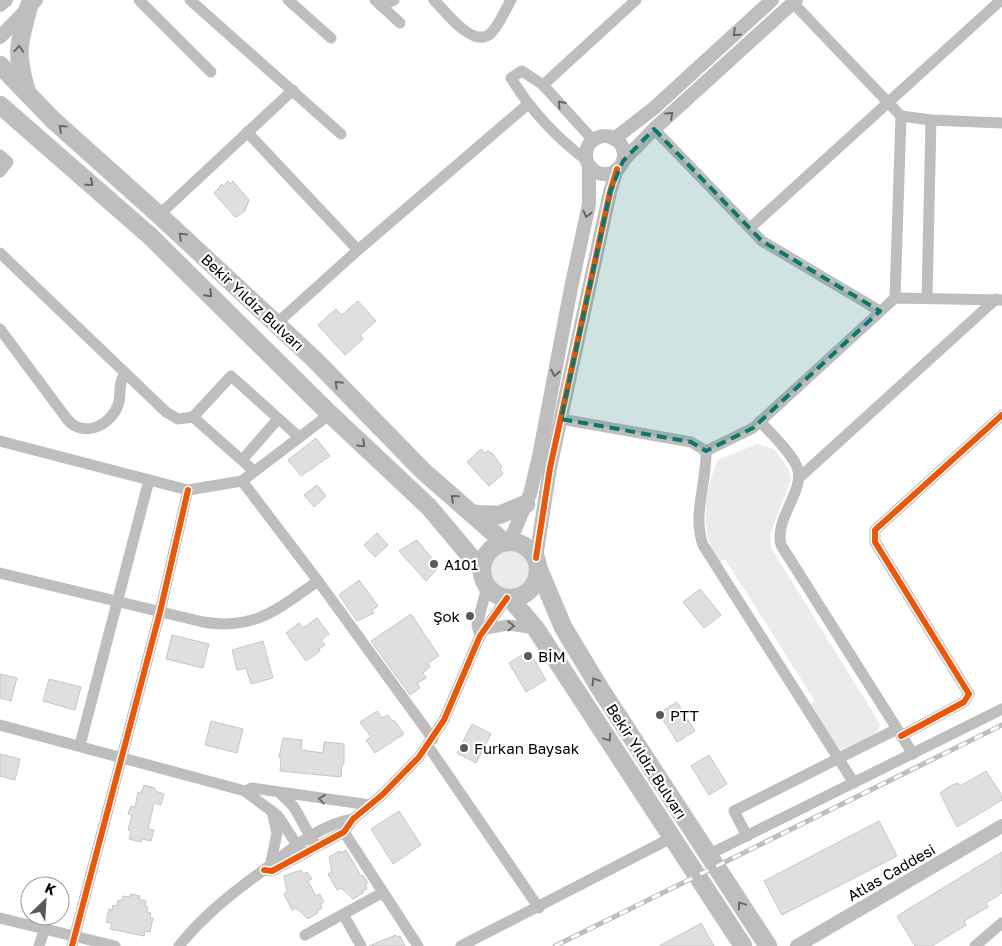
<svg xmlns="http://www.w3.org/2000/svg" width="1002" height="946" viewBox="0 0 1002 946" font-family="'Golos Text',sans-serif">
<rect width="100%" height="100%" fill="#fff"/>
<!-- green -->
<g fill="#ebebeb">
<path d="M757 444 774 449 789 470 791 479 770 535 771 548 879 722 880 726 874 736 842 750 838 748 808 706 815 701 725 559 718 563C700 530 703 494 718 460Z"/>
<circle cx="510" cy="570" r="19"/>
</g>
<!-- building -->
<g fill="#dfdfdf" stroke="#c6c6c6">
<path d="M228 181 230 184 233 181 249 200 245 211 238 216 235 217 214 193 222 184 223 186Z"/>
<path d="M358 301 376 321 360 335 363 339 345 355 318 325 336 309 342 315Z"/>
<path d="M316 438 330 456 301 476 288 460Z"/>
<path d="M481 449 485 453 488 451 493 454 502 467 500 469 503 474 489 486 467 462Z"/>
<path d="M317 485 326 496 314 507 304 495Z"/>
<path d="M377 533 388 545 375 557 364 545Z"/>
<path d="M417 540 439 567 426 581 399 551Z"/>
<path d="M359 580 378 606 372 610 374 613 357 621 339 595Z"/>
<path d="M700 589 721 615 704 628 683 602Z"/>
<path d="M411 614 439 656 428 663 430 667 423 673 426 678 417 683 420 688 410 695 371 641Z"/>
<path d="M317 618 329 634 321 640 325 645 319 649 320 651 306 661 286 633 299 623 303 628Z"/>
<path d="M172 635 209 644 203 668 166 659Z"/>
<path d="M263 641 273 678 251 684 246 668 237 670 232 650Z"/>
<path d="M529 651 546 680 526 692 509 663Z"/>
<path d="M0 674 17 678 11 701 0 698Z"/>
<path d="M49 679 81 687 75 710 43 701Z"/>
<path d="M677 702 695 731 677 742 659 713Z"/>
<path d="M377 711 382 718 388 715 392 721 394 720 404 734 375 753 366 740 371 737 360 722Z"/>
<path d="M211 721 243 729 237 753 205 745Z"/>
<path d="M472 724 491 734 476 763 457 753Z"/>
<path d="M283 738 302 740 301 750 323 753 324 742 344 744V764H342L341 777 280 771 281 758 279 757Z"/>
<path d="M0 754 20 759 15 780 0 776Z"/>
<path d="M709 755 727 784 709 795 691 766Z"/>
<path d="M986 771 1000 792 1002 800 957 827 940 793 952 785 958 783 960 786Z"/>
<path d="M144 785 155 788V791L164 794 161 805 154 803 148 829 154 830 151 841 142 839 141 842 129 839 131 831 128 830 132 815 128 814 131 806 135 807 138 792 141 793Z"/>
<path d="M399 811 421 845 393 864 371 829Z"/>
<path d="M879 821 897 856 782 915 764 881Z"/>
<path d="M346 850 361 876 363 875 368 883 365 884 367 889 362 891 363 893 353 899 341 888 337 890 328 874 332 872 329 857 340 851 341 853Z"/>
<path d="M1002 852V893L986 903 988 907 964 921 966 925 932 946H915L897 916Z"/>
<path d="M301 870 303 874 307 872 312 879 308 881 316 896 320 894 324 902 320 904 322 908 317 911 318 913 308 919 296 908 292 910 284 894 287 892 284 876Z"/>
<path d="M131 894 140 896 139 899 146 901 145 906 148 907 147 912 151 913 150 918H153L150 932 145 931 144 936 110 929 112 924 106 922 109 909 112 910 113 905 117 906 118 900 122 901 123 896 130 897Z"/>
<path d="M701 923 714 946H659L685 932Z"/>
<path d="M396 935 398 937 400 936 405 946H369Z"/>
</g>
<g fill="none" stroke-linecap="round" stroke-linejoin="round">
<defs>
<g id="primary">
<path d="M0 65 53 120 159 215 314 359 423 471 504 542"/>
<path d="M26 89C15 52 19 42 29 6"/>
<path d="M0 105 150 236 330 414 429 507 481 569"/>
<path d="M472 514 499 515 526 504"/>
<circle cx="510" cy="570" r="28"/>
<path d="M539 570 563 627 599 687 768 946"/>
<path d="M510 598 536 629 743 946"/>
</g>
</defs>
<!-- primary casing -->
<use href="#primary" stroke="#dbdbdb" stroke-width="19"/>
<!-- minor -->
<g stroke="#bebebe" stroke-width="11">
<path d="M139 0 211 72"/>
<path d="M190 0 341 134"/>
<path d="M288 0 331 38"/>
<path d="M375 0 400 23"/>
<path d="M434 0C446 12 472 48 490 34 499 26 505 10 511 0"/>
<path d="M793 3 901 116 931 120 1002 123"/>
<path d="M381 6 394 0"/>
<path d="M543 85 636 0"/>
<path d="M654 129 762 241 880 311"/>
<path d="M247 132 358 250"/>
<path d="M0 155 8 162 0 172"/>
<path d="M586 160C556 137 531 111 511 78L522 71 543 85 593 140"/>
<path d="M159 215 293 90"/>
<path d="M750 228 1001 0"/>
<path d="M0 253 166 412 178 419 193 417 254 471"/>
<path d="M895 298 901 116"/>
<path d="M927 298 931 120"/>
<path d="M276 324 358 250 527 105"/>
<path d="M0 329 67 419C82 438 110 427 118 405 122 395 117 384 125 374"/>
<path d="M193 417 231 376 299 437"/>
<path d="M561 419 691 442 706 451"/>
<path d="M760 421C770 433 791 452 797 467 806 491 774 517 781 545L913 754"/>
<path d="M0 441 188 490 242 481 330 414"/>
<path d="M706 451C707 483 692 514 703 545L854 783"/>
<path d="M706 451 753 428 895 298 1002 300"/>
<path d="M243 459 278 419"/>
<path d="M799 478 996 299"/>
<path d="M242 481 318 581 433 739"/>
<path d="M0 573 203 622C255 631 279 608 318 581"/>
<path d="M486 629 508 625 536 629"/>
<path d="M480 636 477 625 487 587"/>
<path d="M0 725 245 791 278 816 303 854"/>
<path d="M901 736 964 702 969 694 875 542V530L1002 415"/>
<path d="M80 745 149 480"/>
<path d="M428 746 539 908"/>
<path d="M245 791 252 788 370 805"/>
<path d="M281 794 294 807 314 843"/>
<path d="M344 832 418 946"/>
<path d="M747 836 734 811 897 729"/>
<path d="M708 855 1002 709"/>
<path d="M271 862 277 833 272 811"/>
<path d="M264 870 272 871 344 832 353 819 382 795 419 757 444 720 480 636 507 598"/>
<path d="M343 914 361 946"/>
<path d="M0 918 115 946"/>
<path d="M305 935 382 893"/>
<path d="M39 946 45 928"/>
<path d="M72 946 160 612 188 490"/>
<path d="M179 946C203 916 231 894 261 872 289 851 318 825 353 819"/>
<path d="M461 946 673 837"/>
<path d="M975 946 1002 923"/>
</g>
<!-- tertiary -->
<g stroke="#bebebe" stroke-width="14">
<path d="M0 5 6 0"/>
<path d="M0 37 36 0"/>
<circle cx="605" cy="155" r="19"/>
<path d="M614 139 654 108 772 0"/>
<path d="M623 161 654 129 796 0"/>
<path d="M510 541 530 494 539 456 571 288 589 204V166"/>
<path d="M536 558 550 468 610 192 617 169"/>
<path d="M797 946 1002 826"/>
</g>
<!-- primary -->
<use href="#primary" stroke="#bebebe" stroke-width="18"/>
<defs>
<path id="rail" d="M555 946 1002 725"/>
</defs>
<!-- rail casing -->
<use href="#rail" stroke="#bebebe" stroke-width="5"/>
<!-- rail -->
<use href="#rail" stroke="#fff" stroke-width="3" stroke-dasharray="9" stroke-linecap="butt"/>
<defs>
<g id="cycleway">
<path d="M536 558 550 468 610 192 617 169"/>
<path d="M901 736 964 702 969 694 875 542V530L1002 415"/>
<path d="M264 870 272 871 344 832 353 819 382 795 419 757 444 720 480 636 507 598"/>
<path d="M72 946 160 612 188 490"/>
</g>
</defs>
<!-- cycleway casing -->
<use href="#cycleway" stroke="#fff" stroke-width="9"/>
<!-- cycleway -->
<use href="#cycleway" stroke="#e8590c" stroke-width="6"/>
</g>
<!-- one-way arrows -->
<defs><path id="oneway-chevron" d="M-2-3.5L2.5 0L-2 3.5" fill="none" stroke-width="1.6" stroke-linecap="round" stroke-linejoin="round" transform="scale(1.25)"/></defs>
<g stroke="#686868">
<use href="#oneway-chevron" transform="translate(736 33) rotate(137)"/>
<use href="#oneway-chevron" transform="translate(19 49) rotate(-86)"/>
<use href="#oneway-chevron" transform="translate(561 104) rotate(-132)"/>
<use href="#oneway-chevron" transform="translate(670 115) rotate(-42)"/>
<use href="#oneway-chevron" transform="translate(62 128) rotate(-138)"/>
<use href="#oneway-chevron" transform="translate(90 183) rotate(41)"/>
<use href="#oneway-chevron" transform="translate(587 214) rotate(103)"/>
<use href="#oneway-chevron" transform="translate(182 236) rotate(-136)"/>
<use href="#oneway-chevron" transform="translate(209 294) rotate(45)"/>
<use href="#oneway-chevron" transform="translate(555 373) rotate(101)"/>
<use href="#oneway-chevron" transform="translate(338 384) rotate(-134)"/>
<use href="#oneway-chevron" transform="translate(362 444) rotate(44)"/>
<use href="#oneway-chevron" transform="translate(454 498) rotate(-139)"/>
<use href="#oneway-chevron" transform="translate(511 626)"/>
<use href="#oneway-chevron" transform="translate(595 681) rotate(-121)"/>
<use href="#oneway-chevron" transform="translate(608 738) rotate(56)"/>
<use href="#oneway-chevron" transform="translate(322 799) rotate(-173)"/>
<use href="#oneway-chevron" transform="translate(741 905) rotate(-124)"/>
</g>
<!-- marked area -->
<path fill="#0f766e" fill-opacity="0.2" stroke="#0f766e" stroke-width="4" stroke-dasharray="10 6" stroke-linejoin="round" d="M654 129 762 241 880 311 753 428 706 451 691 442 561 419 610 192 623 161Z"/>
<!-- markers -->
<g fill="#595959" stroke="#fff" stroke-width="2">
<circle cx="434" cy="564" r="5"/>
<circle cx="470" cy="616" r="5"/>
<circle cx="528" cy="656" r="5"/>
<circle cx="660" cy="715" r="5"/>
<circle cx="464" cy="748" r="5"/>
</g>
<g text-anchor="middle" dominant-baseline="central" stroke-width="4.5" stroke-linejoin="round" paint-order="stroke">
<!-- street labels -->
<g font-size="15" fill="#000" stroke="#fff">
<text transform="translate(253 302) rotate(43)">Bekir Yıldız Bulvarı</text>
<text transform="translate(647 761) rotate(57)">Bekir Yıldız Bulvarı</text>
<text transform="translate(891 872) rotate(-30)">Atlas Caddesi</text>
</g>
<!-- poi labels -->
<g font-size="15" fill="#000" stroke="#fff" text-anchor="start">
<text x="444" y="564">A101</text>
<text x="460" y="616" text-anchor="end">Şok</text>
<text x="538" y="656">BİM</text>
<text x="670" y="715">PTT</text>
<text x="474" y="748">Furkan Baysak</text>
</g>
</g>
<!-- north arrow -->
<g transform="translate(45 901) rotate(25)"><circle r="24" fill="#ffffff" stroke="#999999"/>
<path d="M0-4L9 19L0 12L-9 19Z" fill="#595959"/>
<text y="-8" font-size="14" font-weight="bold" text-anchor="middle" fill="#000000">K</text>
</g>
</svg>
